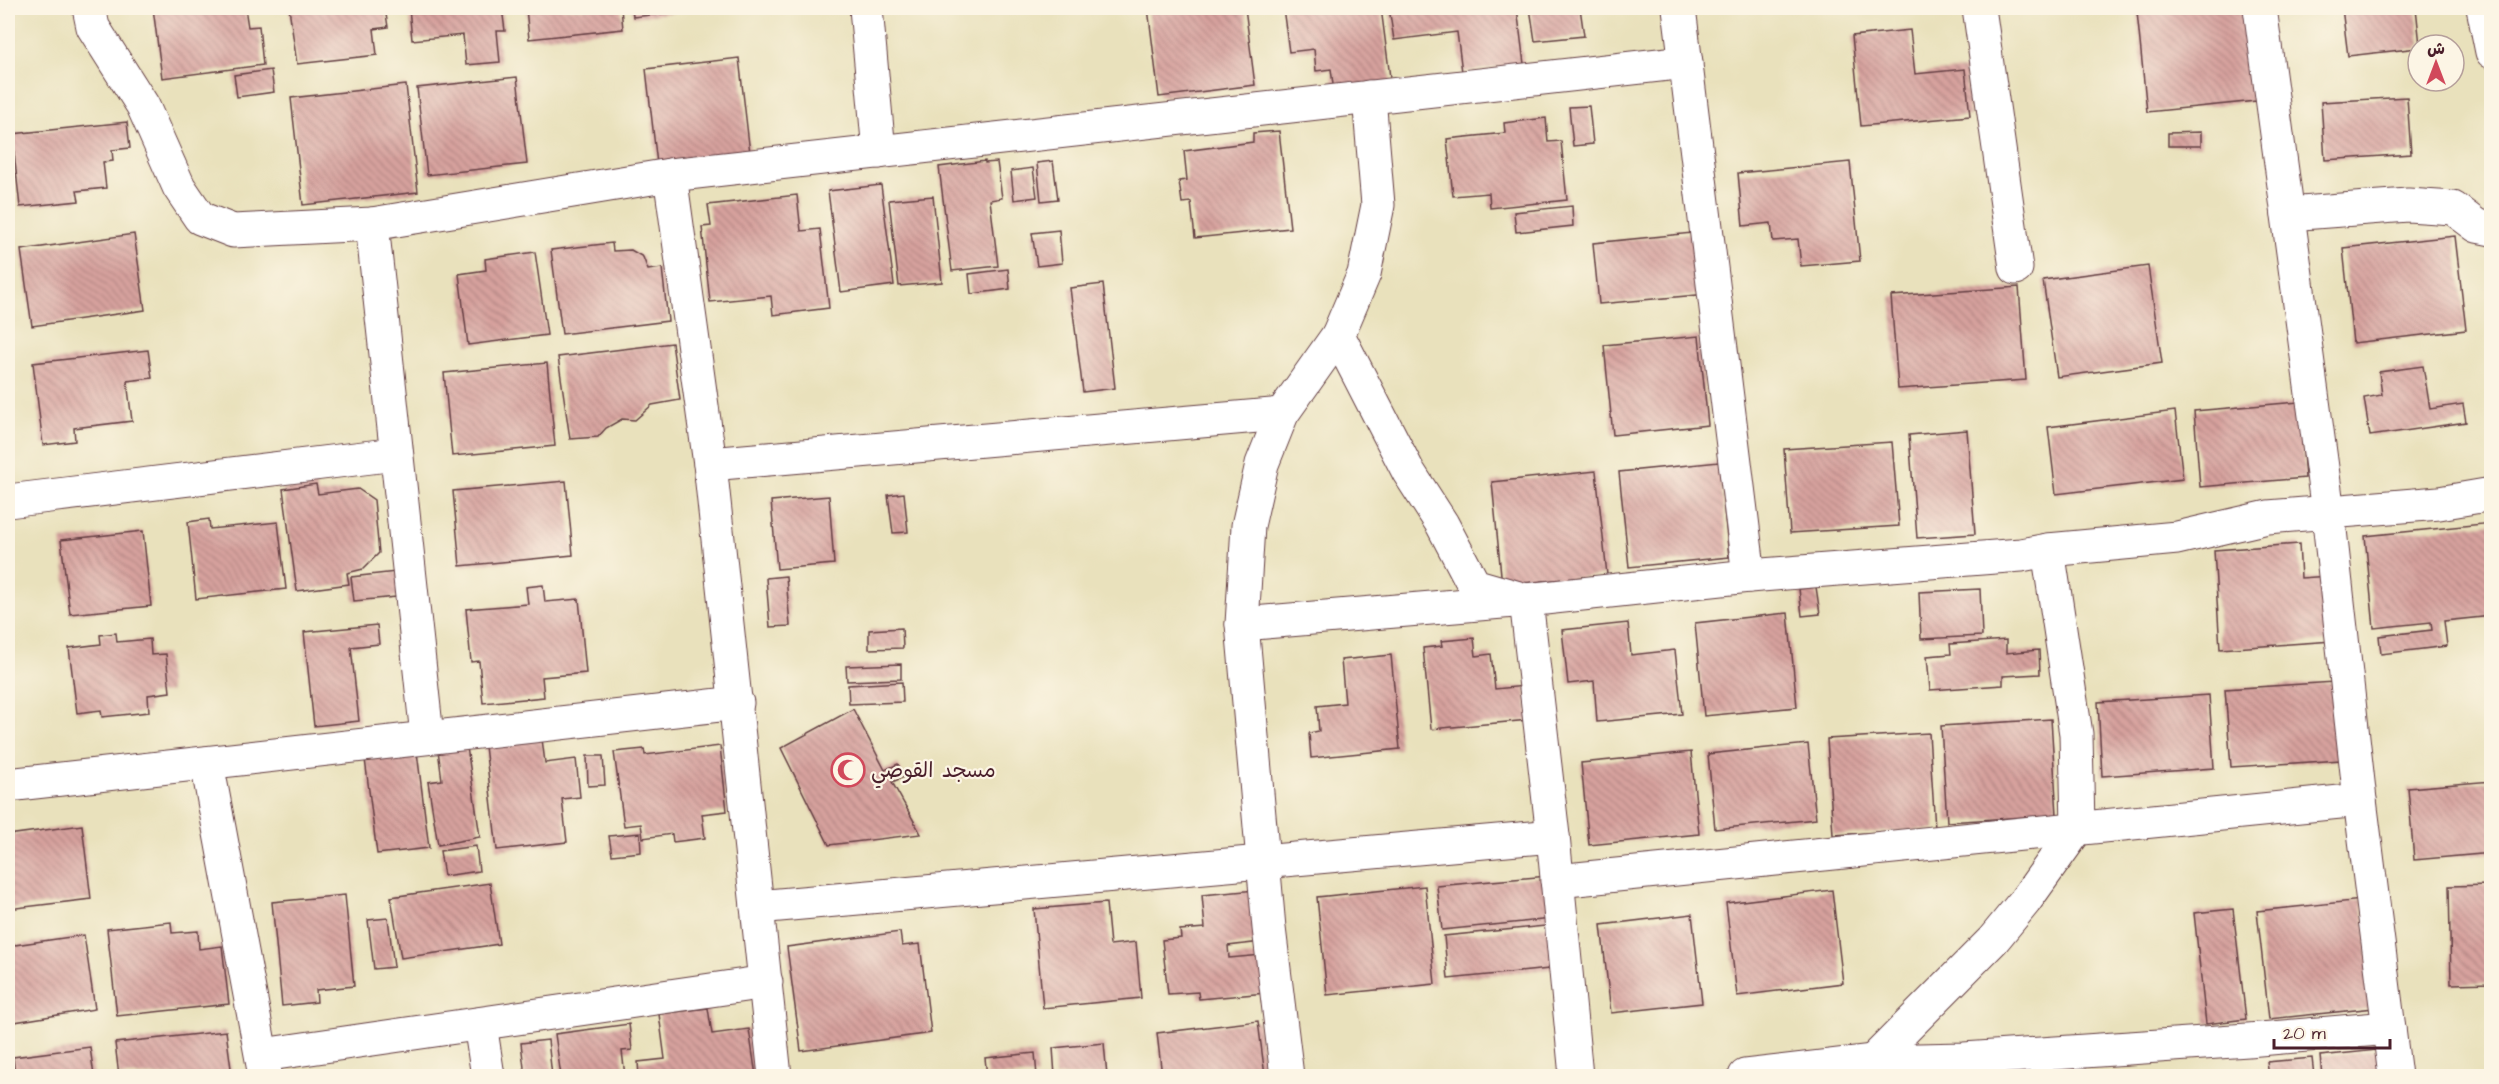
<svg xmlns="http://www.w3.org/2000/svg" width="2499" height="1084" viewBox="0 0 2499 1084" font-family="'Architects Daughter','Playpen Sans Arabic',sans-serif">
<defs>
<pattern id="building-back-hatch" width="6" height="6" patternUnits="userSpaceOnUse" patternTransform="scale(1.5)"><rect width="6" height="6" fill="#d7a29e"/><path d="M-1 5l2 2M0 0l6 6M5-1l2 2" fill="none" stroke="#b08381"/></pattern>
</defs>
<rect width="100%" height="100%" fill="#fcf5e5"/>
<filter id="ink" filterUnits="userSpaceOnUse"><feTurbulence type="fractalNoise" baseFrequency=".0167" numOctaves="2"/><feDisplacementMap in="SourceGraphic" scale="12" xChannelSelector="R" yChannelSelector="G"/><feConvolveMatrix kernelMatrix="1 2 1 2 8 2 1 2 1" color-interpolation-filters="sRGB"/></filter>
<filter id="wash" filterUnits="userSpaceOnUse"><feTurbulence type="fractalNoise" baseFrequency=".008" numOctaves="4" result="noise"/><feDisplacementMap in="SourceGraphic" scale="24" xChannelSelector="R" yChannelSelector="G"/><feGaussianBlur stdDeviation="1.35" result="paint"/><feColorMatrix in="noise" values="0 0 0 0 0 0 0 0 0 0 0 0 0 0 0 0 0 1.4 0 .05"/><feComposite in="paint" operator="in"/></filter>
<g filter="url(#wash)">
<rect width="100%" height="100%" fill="#e9e1bc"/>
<g id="blocks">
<!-- building -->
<g fill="url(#building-back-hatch)">
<path d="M153 8H245L248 27 259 26 263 65 162 78Z"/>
<path d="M289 8H385L388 27 374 29 377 55 297 64Z"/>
<path d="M409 8H502L505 31H497L500 62 466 65 463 35 412 40Z"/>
<path d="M526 8H621L623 29 529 39Z"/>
<path d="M632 8H702V9L633 17Z"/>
<path d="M1148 8H1245L1255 85 1159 97Z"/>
<path d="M1283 8H1381L1391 85 1334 92 1331 69 1316 71 1314 49 1289 52Z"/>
<path d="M1389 8H1517L1524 64 1462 72 1457 32 1394 40Z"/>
<path d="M1530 8H1580L1584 36 1535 41Z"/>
<path d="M2186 8H2246L2256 101 2147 112 2137 12Z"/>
<path d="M2342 8H2416L2420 45H2418V48L2348 56Z"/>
<path d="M1910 30 1915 74 1965 69 1970 116 1861 126 1852 36Z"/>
<path d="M739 58 750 153 657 164 646 69Z"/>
<path d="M271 70 274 92 237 97 234 75Z"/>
<path d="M517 77 527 164 427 175 417 88Z"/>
<path d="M406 85 418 192 303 205 291 98Z"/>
<path d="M2407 97 2411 154 2325 160 2321 102Z"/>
<path d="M1589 106 1593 144 1573 146 1569 107Z"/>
<path d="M1546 118 1548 142 1561 141 1567 200 1490 208 1489 193 1453 196 1447 139 1505 133 1504 123Z"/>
<path d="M127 122 130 148 112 150 113 161 103 162 106 188 77 191 79 201 20 207 12 134Z"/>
<path d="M1279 131 1290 228 1195 238 1191 202 1182 203 1179 181 1187 180 1184 151 1253 142V133Z"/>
<path d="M2201 132V146H2168V133Z"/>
<path d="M985 161V163L997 162 1002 198 990 200 998 266 952 271 939 167Z"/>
<path d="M1053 161 1058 199 1041 201 1037 163Z"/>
<path d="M1850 162 1860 261 1801 266 1798 239 1773 241 1771 223 1743 226 1738 173Z"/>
<path d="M1033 168 1037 197 1014 200 1011 171Z"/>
<path d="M881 185 894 285 841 292 828 191Z"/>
<path d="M797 195 801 231 820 229 829 308 773 315 771 296 710 302 702 227 711 226 708 205Z"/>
<path d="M933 196 942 282 899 286 889 200Z"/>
<path d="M1572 206 1573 226 1516 232 1514 212Z"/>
<path d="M1059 230 1062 263 1037 266 1032 233Z"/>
<path d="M1702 232 1708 294 1599 304 1593 243Z"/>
<path d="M134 234 145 310 32 326 21 250Z"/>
<path d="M2455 236 2466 330 2353 343 2343 248Z"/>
<path d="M612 243 613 251 631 250 643 257 648 270 662 268 668 321 562 334 551 250Z"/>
<path d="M535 252 547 335 468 345 459 274 486 270 485 259Z"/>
<path d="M2148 266 2162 363 2057 377 2043 280Z"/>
<path d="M1008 269 1010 289 971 294 969 274Z"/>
<path d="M1103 284 1115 388 1083 392 1070 288Z"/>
<path d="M2019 287 2026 380 1898 389 1891 296Z"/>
<path d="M1699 336 1708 425 1613 435 1604 345Z"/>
<path d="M672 343 680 400 652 405 635 420 622 419 606 428 598 437 570 439 558 357Z"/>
<path d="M148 350 152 378 127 381 132 421 74 428 75 441 43 445 33 363Z"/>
<path d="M547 363 555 446 452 456 444 373Z"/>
<path d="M2423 366 2430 409 2463 404 2466 422 2370 436 2364 398 2382 395 2379 372Z"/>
<path d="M2299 402 2305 478 2200 487 2194 411Z"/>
<path d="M2175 411 2183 479 2056 494 2048 427Z"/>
<path d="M1967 430 1975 534 1917 538 1909 435Z"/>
<path d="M1892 442 1899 526 1790 533 1784 449Z"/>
<path d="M1719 462 1729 557 1629 567 1619 472Z"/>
<path d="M1596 471 1607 575 1502 585 1492 482Z"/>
<path d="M566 481 573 555 460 566 453 491Z"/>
<path d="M316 484 318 494 358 489 374 500 379 553 363 569 347 573 349 584 297 591 283 489Z"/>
<path d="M904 493 908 532 893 533 888 495Z"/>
<path d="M829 496 834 564 777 569 771 501Z"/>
<path d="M209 519 210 529 278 522 286 589 196 599 188 522Z"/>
<path d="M2492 523V616L2444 621 2447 646 2381 654 2379 636 2432 630 2431 622 2374 628 2365 536Z"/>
<path d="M143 531 151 606 70 614 61 540Z"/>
<path d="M2299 544 2301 578 2329 576 2333 641 2220 649 2214 550Z"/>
<path d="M405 571 407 596 354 601 351 577Z"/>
<path d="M786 576 790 626 770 627 766 578Z"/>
<path d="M543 585 545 602 579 599 586 673 542 677 544 697 483 703 479 661 471 662 466 609 528 604 526 587Z"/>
<path d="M1816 587 1820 614 1802 616 1799 589Z"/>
<path d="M1980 589 1982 636 1921 639 1919 592Z"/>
<path d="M1788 613 1797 707 1704 716 1695 623Z"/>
<path d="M1628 623 1631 655 1675 650 1682 714 1597 722 1594 681 1568 684 1562 630Z"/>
<path d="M377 625 379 644 351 647 359 721 314 726 304 632Z"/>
<path d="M902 628 903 648 869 649V630Z"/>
<path d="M116 633 117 642 150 639 151 655 166 654 170 692 148 695 149 712 102 717 101 710 77 713 69 648 101 644 100 635Z"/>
<path d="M1474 638 1476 656 1491 654 1495 689 1525 686 1529 720 1431 729 1423 648 1442 646 1441 641Z"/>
<path d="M2006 640V653L2039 650 2040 674 2003 676V685L1930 690 1927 656 1951 654 1950 644Z"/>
<path d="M1391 655 1400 749 1311 758 1309 733 1319 731 1317 706 1345 703 1341 660Z"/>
<path d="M901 664V679L847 681 846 666Z"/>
<path d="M902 682 903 702 849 704 848 685Z"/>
<path d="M2335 682 2341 760 2231 767 2225 689Z"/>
<path d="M2209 695 2214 768 2102 776 2098 702Z"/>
<path d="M853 709 885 770 898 764 904 777 892 782 921 834 829 845 781 748Z"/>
<path d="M2051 719 2057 815 1947 822 1941 726Z"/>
<path d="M1929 733 1935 829 1833 835 1827 739Z"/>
<path d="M542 739 545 763 576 759 580 797 562 799 567 842 497 850 485 746Z"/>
<path d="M1808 744 1816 819 1715 829 1708 754Z"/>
<path d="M720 746 727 811 702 814 705 838 673 842 672 834 643 838 641 824 624 826 614 752 644 749 645 755Z"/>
<path d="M467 747 480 837 438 845 428 782 442 780 438 750Z"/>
<path d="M417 752 429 848 377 854 365 759Z"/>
<path d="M1691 752 1699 834 1589 845 1581 763Z"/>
<path d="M587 756H603L605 785 588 786Z"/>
<path d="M2492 781V853L2414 860 2408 788Z"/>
<path d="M82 825 91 899 8 909V835Z"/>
<path d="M640 833 641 852 612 855 609 836Z"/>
<path d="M476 846 479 871 444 876 440 851Z"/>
<path d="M1548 876 1552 919 1442 930 1437 886Z"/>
<path d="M490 883 499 944 401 958 391 897Z"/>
<path d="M2492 885V983L2451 984 2449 886Z"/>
<path d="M1425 886 1435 984 1327 995 1317 897Z"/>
<path d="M1256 890 1261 942 1228 946 1229 958 1262 955 1266 993 1199 999 1198 992 1168 994 1162 940 1181 938 1180 930 1205 928 1202 895Z"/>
<path d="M1832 890 1843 983 1737 996 1726 903Z"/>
<path d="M345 895 354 986 316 990 317 1002 282 1006 272 902Z"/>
<path d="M2362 900 2374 1008 2269 1019 2257 911Z"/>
<path d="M1106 903 1110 945 1136 942 1141 998 1043 1008 1034 909Z"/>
<path d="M2233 909 2246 1019 2206 1024 2194 913Z"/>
<path d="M1692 914 1702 1003 1611 1013 1601 925Z"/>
<path d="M388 918 394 967 374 969 368 920Z"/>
<path d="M171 922 172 933 198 931 199 949 222 946 229 1004 117 1016 107 929Z"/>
<path d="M1555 925 1559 968 1448 979 1444 936Z"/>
<path d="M900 932 902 946 920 944 931 1033 801 1051 787 947Z"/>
<path d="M84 935 95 1009 8 1023V946Z"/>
<path d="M708 1008 712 1034 749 1029 756 1076H639L638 1062 665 1059 659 1014Z"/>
<path d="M1258 1021 1265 1076H1162L1157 1033Z"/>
<path d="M629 1024 632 1050 622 1051 625 1076H561L555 1034Z"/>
<path d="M226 1031 232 1076H119L115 1043Z"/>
<path d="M548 1040 552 1076H525L521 1043Z"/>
<path d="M1104 1043 1107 1076H1055L1053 1048Z"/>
<path d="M90 1047 94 1076H15L13 1057Z"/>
<path d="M2377 1050 2380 1076H2322L2320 1056Z"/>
<path d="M1035 1053 1037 1076H987L985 1058Z"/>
<path d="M2312 1058 2314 1076H2269L2267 1062Z"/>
<path d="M2132 1073 2133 1076H2114V1075Z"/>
</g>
</g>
</g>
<g filter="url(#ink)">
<use href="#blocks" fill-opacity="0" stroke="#623c41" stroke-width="1.5"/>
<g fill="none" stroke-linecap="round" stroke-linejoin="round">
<defs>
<g id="minor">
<path d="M89 8 93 27 143 106 179 187 200 218 233 231 372 224 670 175 1686 62"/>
<path d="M866 8 879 152"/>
<path d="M1679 8 1749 576"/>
<path d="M1979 8 2016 268"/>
<path d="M2260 8 2328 512 2360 800 2395 1076"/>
<path d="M2483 8 2492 52"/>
<path d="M670 175 710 464 775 1076"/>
<path d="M2288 214 2408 205 2453 208 2477 226 2492 229"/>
<path d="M372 224 427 736"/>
<path d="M1338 335 1408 471 1442 524 1474 585 1526 600 1553 836 1576 1076"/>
<path d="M710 464 1282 414"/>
<path d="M8 501 396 454"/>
<path d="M2048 550 2177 538 2268 517 2439 503 2492 494"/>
<path d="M1242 624 1526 600 1749 576 2021 555 2048 550 2076 734 2078 827 2025 901 1993 940 1873 1061 1876 1076"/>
<path d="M207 763 265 1076"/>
<path d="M8 785 737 703"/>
<path d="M1557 881 2360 800"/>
<path d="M757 907 1553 836"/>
<path d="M480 1024 488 1076"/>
<path d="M262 1055 766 982"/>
<path d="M1287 1076 1269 928 1242 624 1248 526 1262 464 1282 414 1338 335 1364 274 1378 205 1369 97"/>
<path d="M1745 1076 1873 1061 1964 1059 2248 1040 2389 1028"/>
</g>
</defs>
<!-- minor casing -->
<use href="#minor" stroke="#623c41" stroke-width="35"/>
<!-- minor -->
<use href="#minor" stroke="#fff" stroke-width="33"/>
</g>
</g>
<!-- icons -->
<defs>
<symbol id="mosque-ring" viewBox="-11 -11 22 22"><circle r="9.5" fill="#fcf5e5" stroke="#d1495b" stroke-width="1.5"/><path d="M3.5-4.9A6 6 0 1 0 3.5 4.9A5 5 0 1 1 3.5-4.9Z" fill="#d1495b"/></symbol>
</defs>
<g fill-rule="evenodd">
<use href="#mosque-ring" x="829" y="751" width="38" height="38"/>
</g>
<g text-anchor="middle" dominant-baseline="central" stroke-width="4.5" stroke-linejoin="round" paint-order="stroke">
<!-- poi labels -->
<g font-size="21" fill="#4a1f2b" stroke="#fcf5e5" text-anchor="start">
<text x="871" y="770">مسجد القوصي</text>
</g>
</g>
<!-- margin -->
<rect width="2499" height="1084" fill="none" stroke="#fcf5e5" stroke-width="30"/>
<!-- north arrow -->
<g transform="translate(2436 63)"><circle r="28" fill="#fcf5e5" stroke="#b59f9b" stroke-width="1.5"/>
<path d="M0-4.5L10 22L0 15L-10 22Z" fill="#d1495b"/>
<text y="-9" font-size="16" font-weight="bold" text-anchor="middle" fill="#4a1f2b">ش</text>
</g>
<!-- scale -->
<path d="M2274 1039v9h116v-9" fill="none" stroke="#4a1f2b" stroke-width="3"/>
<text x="2283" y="1039" font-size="18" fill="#4a1f2b" stroke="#fcf5e5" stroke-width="4.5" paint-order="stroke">20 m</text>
</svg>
